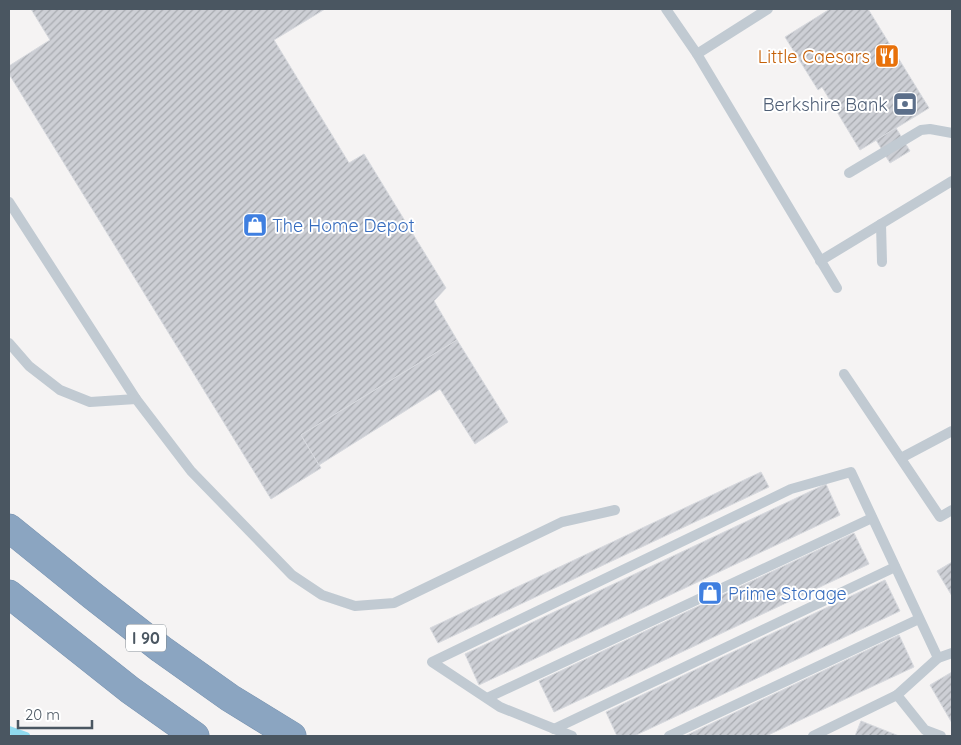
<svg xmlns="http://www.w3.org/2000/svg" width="961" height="745" viewBox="0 0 961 745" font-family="Quicksand,sans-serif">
<defs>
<pattern id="building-hatch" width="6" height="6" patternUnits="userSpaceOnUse" patternTransform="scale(1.25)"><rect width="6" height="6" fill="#cdcfd5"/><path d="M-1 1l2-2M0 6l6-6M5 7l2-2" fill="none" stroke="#a8abb0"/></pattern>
</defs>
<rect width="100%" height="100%" fill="#f5f3f3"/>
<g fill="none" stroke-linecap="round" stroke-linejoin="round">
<!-- stream -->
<path stroke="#90daee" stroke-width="8" d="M9 730 26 736"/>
</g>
<!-- building -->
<g fill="url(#building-hatch)" stroke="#d7d9de">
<path d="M31 9H325L274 40 349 163 364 154 446 288 434 301 457 340 301 435 321 468 271 499 9 74V66L50 40Z"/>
<path d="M830 9H868L929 108 860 150 822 87 818 90 785 37Z"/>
<path d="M896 128 910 151 890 163 876 140Z"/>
<path d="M457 340 508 422 475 444 440 389 319 465 301 435Z"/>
<path d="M761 472 769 487 438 643 430 628Z"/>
<path d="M826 484 840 515 479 685 465 654Z"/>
<path d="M854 533 869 564 554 712 539 681Z"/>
<path d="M952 562V596L937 571Z"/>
<path d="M885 580 900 611 634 736H617L606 712Z"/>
<path d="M899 635 914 667 766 736H685Z"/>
<path d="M952 672V723L930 685Z"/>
<path d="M861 721 899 736H855Z"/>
</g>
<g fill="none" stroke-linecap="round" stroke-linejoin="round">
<defs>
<g id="highway">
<path d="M9 528 93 596 161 649 230 698 292 736"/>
<path d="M9 594 130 690 195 736"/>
</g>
</defs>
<!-- highway casing -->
<use href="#highway" stroke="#7690ad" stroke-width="29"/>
<!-- lane -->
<g stroke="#c1cad2" stroke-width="10">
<path d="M666 9 697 54"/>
<path d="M768 9 697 54 837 288"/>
<path d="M849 173 921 130 930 129 952 133"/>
<path d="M9 202 136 399 191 471 292 575 322 595 355 606 394 603 562 522 615 510"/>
<path d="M881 224 882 262"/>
<path d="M820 261 952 181"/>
<path d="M9 343 29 366 60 390 90 402 136 399"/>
<path d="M844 374 940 517 952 510"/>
<path d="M901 458 952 431"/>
<path d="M487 698 872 518"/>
<path d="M554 729 895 567"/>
<path d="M572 736 500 707 432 662 791 489 851 472 938 658"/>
<path d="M669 736 919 619"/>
<path d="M813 736 897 695"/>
<path d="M941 736 925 730 897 695 938 658 952 653"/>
</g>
<!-- highway -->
<use href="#highway" stroke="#8ba5c1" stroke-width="28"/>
</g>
<!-- icons -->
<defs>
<symbol id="restaurant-square" viewBox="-11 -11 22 22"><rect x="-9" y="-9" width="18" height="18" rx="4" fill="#e8710a" stroke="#fff"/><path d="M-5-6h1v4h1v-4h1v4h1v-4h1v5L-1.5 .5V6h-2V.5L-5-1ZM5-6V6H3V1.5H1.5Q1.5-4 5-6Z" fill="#fff"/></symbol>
<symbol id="bank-square" viewBox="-11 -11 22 22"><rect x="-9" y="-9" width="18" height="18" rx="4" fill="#5c6f8a" stroke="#fff"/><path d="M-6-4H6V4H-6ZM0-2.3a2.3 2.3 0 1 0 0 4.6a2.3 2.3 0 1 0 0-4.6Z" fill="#fff"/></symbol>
<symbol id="shop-square" viewBox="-11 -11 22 22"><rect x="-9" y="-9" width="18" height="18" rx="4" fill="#3f7fe0" stroke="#fff"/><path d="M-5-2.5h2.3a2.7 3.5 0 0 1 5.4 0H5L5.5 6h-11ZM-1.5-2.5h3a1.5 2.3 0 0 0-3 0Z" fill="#fff"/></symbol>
</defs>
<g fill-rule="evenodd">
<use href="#restaurant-square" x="873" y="42" width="28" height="28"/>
<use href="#bank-square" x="891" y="90" width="28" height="28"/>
<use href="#shop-square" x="241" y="211" width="28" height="28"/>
<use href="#shop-square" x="696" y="579" width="28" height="28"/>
</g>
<g text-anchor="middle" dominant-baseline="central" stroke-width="4" stroke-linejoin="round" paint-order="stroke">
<!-- shield labels -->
<rect fill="#fff" stroke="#808990" stroke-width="1" x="126" y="624.5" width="40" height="27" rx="4"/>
<g font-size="16" font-weight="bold" fill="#4a5661">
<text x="146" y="638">I 90</text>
</g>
<!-- food labels -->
<g font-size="18" fill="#c56008" stroke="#fff" text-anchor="end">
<text x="870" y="56">Little Caesars</text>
</g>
<!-- service labels -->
<g font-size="18" fill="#4e5e75" stroke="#fff" text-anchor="end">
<text x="888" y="104">Berkshire Bank</text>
</g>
<!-- shop labels -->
<g font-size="18" fill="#366cbe" stroke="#fff" text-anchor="start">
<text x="272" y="225">The Home Depot</text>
<text x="728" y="593">Prime Storage</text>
</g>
</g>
<!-- border -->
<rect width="961" height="745" fill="none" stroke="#4a5661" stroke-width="20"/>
<!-- scale -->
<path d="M18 720v8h74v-8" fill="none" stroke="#4a5661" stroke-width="2.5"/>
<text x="25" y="720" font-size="15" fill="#4a5661" stroke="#ffffff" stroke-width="4" paint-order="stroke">20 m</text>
</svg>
